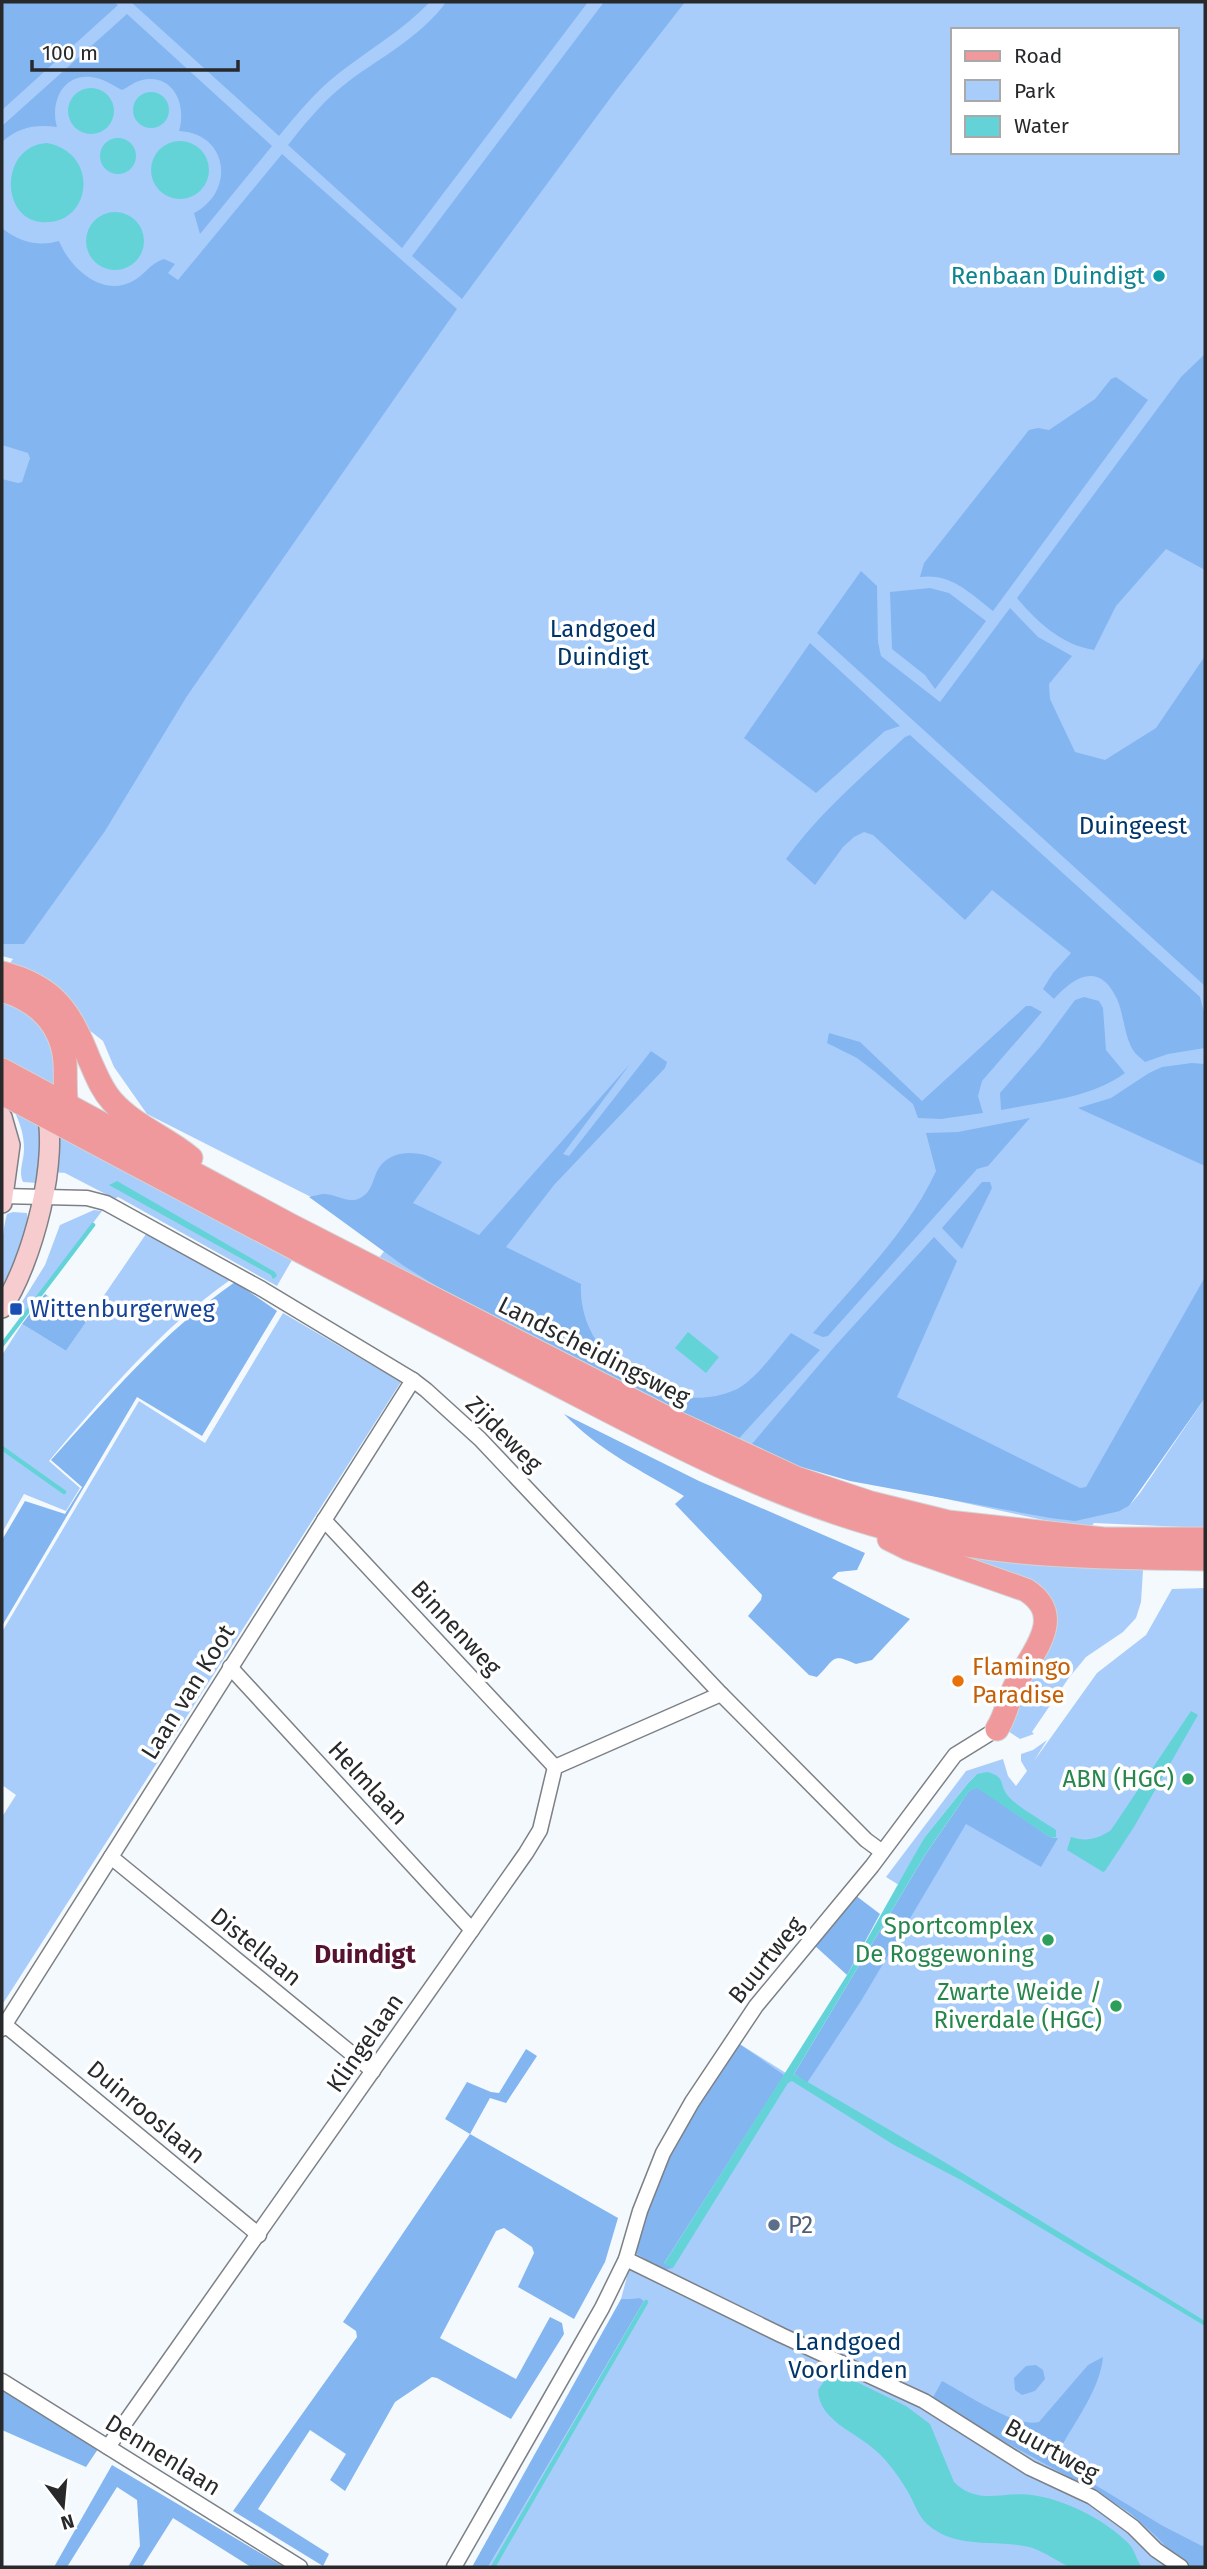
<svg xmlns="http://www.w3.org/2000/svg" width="1207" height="2569" viewBox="0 0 1207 2569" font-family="'Fira Sans',sans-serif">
<rect width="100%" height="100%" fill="#f4f9fe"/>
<!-- green -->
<g fill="#a9cdfa" fill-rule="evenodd">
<path d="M2 2H1205V1360L1120 1511 1129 1506 1140 1493 1205 1398V1528L1094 1523 1089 1530 795 1466 379 1258 388 1246 317 1200 147 1114 114 1067 103 1041 79 1022 5 970 13 959 2 956ZM953 30H1177V152H953Z"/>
<path d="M2 998C24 1006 51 1030 55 1054 56 1066 55 1078 56 1089L2 1059Z"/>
<path d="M19 1111 45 1126 37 1183 23 1182C18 1171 24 1161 24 1149 24 1136 21 1126 16 1115Z"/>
<path d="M54 1132 292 1260 277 1286 118 1197 115 1199 65 1173 53 1172Z"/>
<path d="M94 1210 102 1211 24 1315 17 1310 45 1265 60 1225Z"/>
<path d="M13 1212 27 1213 28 1224 2 1298C2 1272 0 1238 7 1214Z"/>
<path d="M146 1234 230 1280C160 1329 104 1396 49 1461L80 1488 66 1511 24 1494 2 1533V1355L22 1324 66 1351Z"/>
<path d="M283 1313 401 1382 2 2005V1817L16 1795 2 1785V1632L139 1401 205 1443Z"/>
<path d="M914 1542 1048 1565 1143 1570 1141 1602 1136 1618 1123 1632 1086 1657 1068 1679 1032 1732 1034 1734 1020 1739 1005 1729 1054 1617Z"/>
<path d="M1205 1588V2567H488L644 2301 639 2298 621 2299 634 2250 738 2043 805 2085 977 1774 969 1782 924 1838 899 1885 886 1877 966 1771 1003 1759 1008 1776 1016 1786 1027 1771 1021 1761V1754L1033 1750 1047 1740 1034 1761 1097 1673 1146 1635 1172 1589Z"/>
</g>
<!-- forest -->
<g fill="#83b5f1">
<path d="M2 2H114L118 5 2 110Z"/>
<path d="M131 2H430C403 30 370 49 339 73 316 91 297 114 279 136Z"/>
<path d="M446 2H588L402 248 288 145C306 122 325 99 349 81 381 57 422 36 446 2Z"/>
<path d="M604 2H685L614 93 462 299 412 256Z"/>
<path d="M127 14 272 146 200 234 194 213C236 191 228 133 179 131 187 106 174 73 142 80 133 82 129 87 122 90 112 85 103 78 91 77 62 74 50 103 57 127 36 124 18 127 2 142V126Z"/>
<path d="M282 154 457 309 187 696 105 831 24 944H2V479L18 483 22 482 30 458 28 453 2 445V228C19 242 38 247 59 241 70 268 102 298 133 281 146 274 149 264 164 259L175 264 168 273 178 280Z"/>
<path d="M1205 354V570L1166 549 1116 606 1094 650C1062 645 1037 622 1017 598L1181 377Z"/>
<path d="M1116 377 1148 400 993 611C970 593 951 573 920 577L924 563 1029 430 1038 428 1049 430 1095 399 1111 379Z"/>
<path d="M861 571 877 586 878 642 881 656 940 702 1010 608 1038 637 1072 656 1049 684 1050 699 1075 752 1105 760 1156 728 1205 656V986L817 633Z"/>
<path d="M930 588 949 593 986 621 935 689 925 675 892 649 890 592Z"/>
<path d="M810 643 900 726 885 731 816 793 744 738Z"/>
<path d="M910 735 1200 997 1205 1016V1048L1168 1054 1145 1062C1141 1058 1136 1055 1133 1050 1124 1035 1124 1015 1117 999 1099 961 1074 977 1054 999L1043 989 1053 973 1071 953 992 890 965 920 873 835 864 832 854 837 843 847 815 885 786 859C820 812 863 776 905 737Z"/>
<path d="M1084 997 1099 1001 1103 1008 1106 1050 1125 1073C1091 1098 1042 1102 1001 1110L1000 1093 1040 1047 1075 1000Z"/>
<path d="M1026 1006H1031L1042 1012 982 1081 978 1096 983 1113 941 1119 918 1118 913 1104 874 1071 857 1058 827 1043 829 1033 860 1042 922 1101Z"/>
<path d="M651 1051 667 1062 665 1068 554 1185 506 1247 581 1284C577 1359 666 1420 735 1390 755 1381 776 1350 791 1333L820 1350 732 1446 480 1313 404 1266 309 1197C314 1196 320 1194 325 1194 339 1195 349 1205 362 1197 374 1190 373 1174 381 1165 396 1147 425 1152 442 1162L413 1203 479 1235 630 1064 563 1154 569 1156Z"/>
<path d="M1192 1063 1205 1064V1166L1078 1108 1111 1098 1149 1073 1162 1067Z"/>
<path d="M1030 1118 988 1166 977 1169 828 1336 823 1337 813 1333C856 1282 908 1232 936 1171L926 1133 958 1132Z"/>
<path d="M982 1182H990L992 1188 962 1249 942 1228Z"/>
<path d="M934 1237 957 1261 897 1397 1080 1488 1086 1487 1205 1277V1398L1129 1506 1120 1511 1075 1521 1050 1518 850 1481 746 1451 835 1346Z"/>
<path d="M235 1282 277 1311 202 1436 137 1397 2 1626V1540L25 1501 65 1514 82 1487 51 1460C108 1397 164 1331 235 1282Z"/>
<path d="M45 1294 86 1322 66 1351 22 1324Z"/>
<path d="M564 1414 699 1481 865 1553 857 1570 838 1572 832 1578 910 1619 872 1660 856 1664C831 1653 836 1658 817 1677L809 1675 748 1616 761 1600 762 1595 675 1504 684 1496C642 1471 598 1450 564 1414Z"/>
<path d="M977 1787 1051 1838H1058L1041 1867 966 1824 861 2001 807 2083 794 2074 925 1855 969 1791Z"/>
<path d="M855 1895 880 1914 847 1975 814 1945Z"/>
<path d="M738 2043 784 2075 664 2263 673 2268 663 2270 634 2252 653 2191 678 2136Z"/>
<path d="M526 2049 537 2056 506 2103 490 2098 470 2134 618 2218 605 2262 574 2319 518 2287 534 2253 532 2247 504 2228 496 2231 440 2338 516 2379 550 2317 562 2323 564 2334 511 2419 437 2378 432 2377 395 2402 345 2491 330 2480 346 2454 310 2430 258 2509 329 2554 323 2566 233 2511 357 2337 356 2331 343 2322 470 2134 445 2119 467 2082 491 2092 499 2093Z"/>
<path d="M640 2298 644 2301 488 2567H472L621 2299Z"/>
<path d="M1103 2357C1100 2389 1075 2421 1060 2449L1065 2464 1077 2474 1163 2526 1202 2546 1205 2545V2567H1189L1181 2563 1157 2537 1130 2513 1105 2497 931 2401 942 2381C965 2393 1015 2428 1039 2422L1088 2365Z"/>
<path d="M1036 2365 1043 2370 1045 2379 1035 2391 1022 2395 1015 2390 1014 2378 1026 2366Z"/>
<path d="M2 2390 98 2449 86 2467 2 2430Z"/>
<path d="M112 2465 284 2567H251L173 2518 142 2567H128L140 2546 137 2500 117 2487 67 2567H54Z"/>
</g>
<!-- water -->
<g fill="#63d3d8">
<circle cx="91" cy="111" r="23"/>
<circle cx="151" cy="110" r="18"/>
<circle cx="118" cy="156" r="18"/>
<circle cx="180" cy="170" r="29"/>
<path d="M47 143C101 153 92 227 41 222 0 218 0 146 47 143Z"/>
<circle cx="115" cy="241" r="29"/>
<path d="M117 1181 275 1272 277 1276 273 1279 271 1275 109 1185Z"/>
<path d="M688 1332 719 1357 706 1373 675 1348Z"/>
<path d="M1191 1711 1198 1715 1134 1827 1105 1871 1103 1872 1067 1850 1071 1837C1086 1842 1098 1839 1111 1830Z"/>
<path d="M987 1772C1007 1777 998 1784 1008 1796 1016 1806 1045 1822 1056 1830V1837L1051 1838 977 1788 969 1791 925 1855 794 2074 946 2163 1205 2321V2326L961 2180 894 2145 792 2081 788 2083 673 2268 664 2264 847 1975 924 1838 969 1782 977 1774Z"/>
<path d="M832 2370 906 2406 930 2424 954 2482C978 2506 1003 2491 1032 2495 1064 2499 1106 2520 1129 2544 1135 2550 1136 2560 1142 2567 1120 2567 1094 2569 1072 2567 1063 2566 1045 2551 1029 2547 994 2539 956 2550 927 2524 918 2516 914 2502 908 2492 899 2477 888 2461 875 2450 856 2432 819 2421 818 2390Z"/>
</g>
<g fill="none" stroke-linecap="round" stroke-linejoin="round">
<!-- stream -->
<g stroke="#63d3d8" stroke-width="4.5">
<path d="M2 1345 93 1225"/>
<path d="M2 1448 64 1492"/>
<path d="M493 2567 646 2302"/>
</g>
<defs>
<g id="street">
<path d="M2 1196 87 1198 106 1203 262 1289 413 1380 426 1390 480 1439 721 1694 866 1840 881 1851"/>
<path d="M324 1520 555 1767"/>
<path d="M230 1667 472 1930"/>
<path d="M111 1857 373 2071"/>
<path d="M5 2025 259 2235"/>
<path d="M2 2029 413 1380"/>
<path d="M626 2259 781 2335 924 2401 1030 2468 1092 2497 1133 2527 1156 2550 1181 2567"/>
<path d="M2 2381 300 2567"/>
<path d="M108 2447 526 1853 540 1830 555 1767 721 1694"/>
<path d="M454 2567 602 2308 626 2259 640 2211 663 2153 692 2102 756 2006 872 1866 955 1755 997 1729"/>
</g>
<g id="secondary">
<path d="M2 1117 10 1145 2 1203"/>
<path d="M2 1308C32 1264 61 1156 45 1105"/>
</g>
<g id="primary">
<path d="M2 973C54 986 70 1011 89 1059 96 1074 101 1089 112 1101 134 1126 166 1137 191 1158"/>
<path d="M2 990C37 1000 62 1024 65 1062 66 1080 64 1098 68 1116"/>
<path d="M2 1070 290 1225 671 1420 796 1478 871 1503 948 1522 1104 1539H1205"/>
<path d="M2 1093C172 1184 342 1274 514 1362 641 1427 766 1499 905 1533 1003 1557 1105 1558 1205 1559"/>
<path d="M889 1539 909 1549 1026 1590C1068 1617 1031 1653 1016 1684 1008 1699 1006 1715 997 1729"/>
</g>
</defs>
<!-- street casing -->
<use href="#street" stroke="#7d8186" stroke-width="17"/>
<!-- secondary casing -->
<use href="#secondary" stroke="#7d8186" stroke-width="22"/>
<!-- primary casing -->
<use href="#primary" stroke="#d4d4d5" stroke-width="25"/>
<!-- street -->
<use href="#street" stroke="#fff" stroke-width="14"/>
<!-- secondary -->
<use href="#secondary" stroke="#f7ccce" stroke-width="19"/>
<!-- primary -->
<use href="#primary" stroke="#ef999c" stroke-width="23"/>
</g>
<!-- markers -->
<circle fill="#0f9aa8" stroke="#fff" stroke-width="2.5" cx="1159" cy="276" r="7"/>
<rect fill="#1a4fb4" stroke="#fff" stroke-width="2.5" x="9" y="1302" width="14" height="14" rx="3.5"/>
<circle fill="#e8710a" stroke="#fff" stroke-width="2.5" cx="958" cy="1681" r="7"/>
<g fill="#2e9e5b" stroke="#fff" stroke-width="2.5">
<circle cx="1188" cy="1779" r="7"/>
<circle cx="1048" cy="1940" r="7"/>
<circle cx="1116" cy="2006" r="7"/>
</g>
<circle fill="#5c6f8a" stroke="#fff" stroke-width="2.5" cx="774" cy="2225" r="7"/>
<g text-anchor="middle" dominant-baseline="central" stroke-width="7" stroke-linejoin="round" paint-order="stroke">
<!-- culture labels -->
<g font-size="24" fill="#0d838f" stroke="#fff" text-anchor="end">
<text x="1145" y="276">Renbaan Duindigt</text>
</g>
<!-- park labels -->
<g font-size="24" fill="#00356a" stroke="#fff">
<text x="603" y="629">Landgoed<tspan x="603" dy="28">Duindigt</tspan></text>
<text x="1133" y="826">Duingeest</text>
<text x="848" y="2342">Landgoed<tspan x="848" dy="28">Voorlinden</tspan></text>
</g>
<!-- transit labels -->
<g font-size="24" fill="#164399" stroke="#fff" text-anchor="start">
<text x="30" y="1309">Wittenburgerweg</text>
</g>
<!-- street labels -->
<g font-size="24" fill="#27292b" stroke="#fff">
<text transform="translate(594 1351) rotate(27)">Landscheidingsweg</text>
<text transform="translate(504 1434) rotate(45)">Zijdeweg</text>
<text transform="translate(456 1628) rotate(47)">Binnenweg</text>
<text transform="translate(188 1692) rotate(-58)">Laan van Koot</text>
<text transform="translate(368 1783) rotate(47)">Helmlaan</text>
<text transform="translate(256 1947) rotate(39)">Distellaan</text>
<text transform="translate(766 1960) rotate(-51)">Buurtweg</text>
<text transform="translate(365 2043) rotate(-55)">Klingelaan</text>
<text transform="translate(146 2112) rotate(40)">Duinrooslaan</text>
<text transform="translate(1052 2450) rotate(29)">Buurtweg</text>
<text transform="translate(163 2455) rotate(32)">Dennenlaan</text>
</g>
<!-- food labels -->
<g font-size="24" fill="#c56008" stroke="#fff" text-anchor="start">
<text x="972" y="1667">Flamingo<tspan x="972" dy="28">Paradise</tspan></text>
</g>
<!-- leisure labels -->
<g font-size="24" fill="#27864d" stroke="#fff" text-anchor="end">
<text x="1174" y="1779">ABN (HGC)</text>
<text x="1034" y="1926">Sportcomplex<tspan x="1034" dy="28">De Roggewoning</tspan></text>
<text x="1102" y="1992">Zwarte Weide /<tspan x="1102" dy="28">Riverdale (HGC)</tspan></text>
</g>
<!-- service labels -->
<g font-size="24" fill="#4e5e75" stroke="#fff" text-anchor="start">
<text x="788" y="2225">P2</text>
</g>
<!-- neighbourhood labels -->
<g font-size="26" font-weight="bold" fill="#56132f" stroke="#fff">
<text x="365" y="1954">Duindigt</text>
</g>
</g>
<!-- border -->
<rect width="1207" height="2569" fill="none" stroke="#27292b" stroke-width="7"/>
<!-- legend -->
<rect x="951" y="28" width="228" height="126" fill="#ffffff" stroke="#a9a9aa" stroke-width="2"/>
<rect x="965" y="51" width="35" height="10" fill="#ef999c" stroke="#a9a9aa" stroke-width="2"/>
<text x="1014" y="63" font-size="21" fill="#27292b">Road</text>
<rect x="965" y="80" width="35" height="21" fill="#a9cdfa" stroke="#a9a9aa" stroke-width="2"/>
<text x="1014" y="98" font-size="21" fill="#27292b">Park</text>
<rect x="965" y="116" width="35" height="21" fill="#63d3d8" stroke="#a9a9aa" stroke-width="2"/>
<text x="1014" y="133" font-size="21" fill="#27292b">Water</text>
<!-- north arrow -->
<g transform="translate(63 2506) rotate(164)" stroke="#ffffff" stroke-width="5" paint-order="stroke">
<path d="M0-5L12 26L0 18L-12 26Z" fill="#27292b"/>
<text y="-10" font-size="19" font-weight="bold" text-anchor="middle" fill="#27292b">N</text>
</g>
<!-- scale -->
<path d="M32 60v10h206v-10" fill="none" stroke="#27292b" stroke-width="3.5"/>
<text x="42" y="60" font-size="21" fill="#27292b" stroke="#ffffff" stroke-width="5" paint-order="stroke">100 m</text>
</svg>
